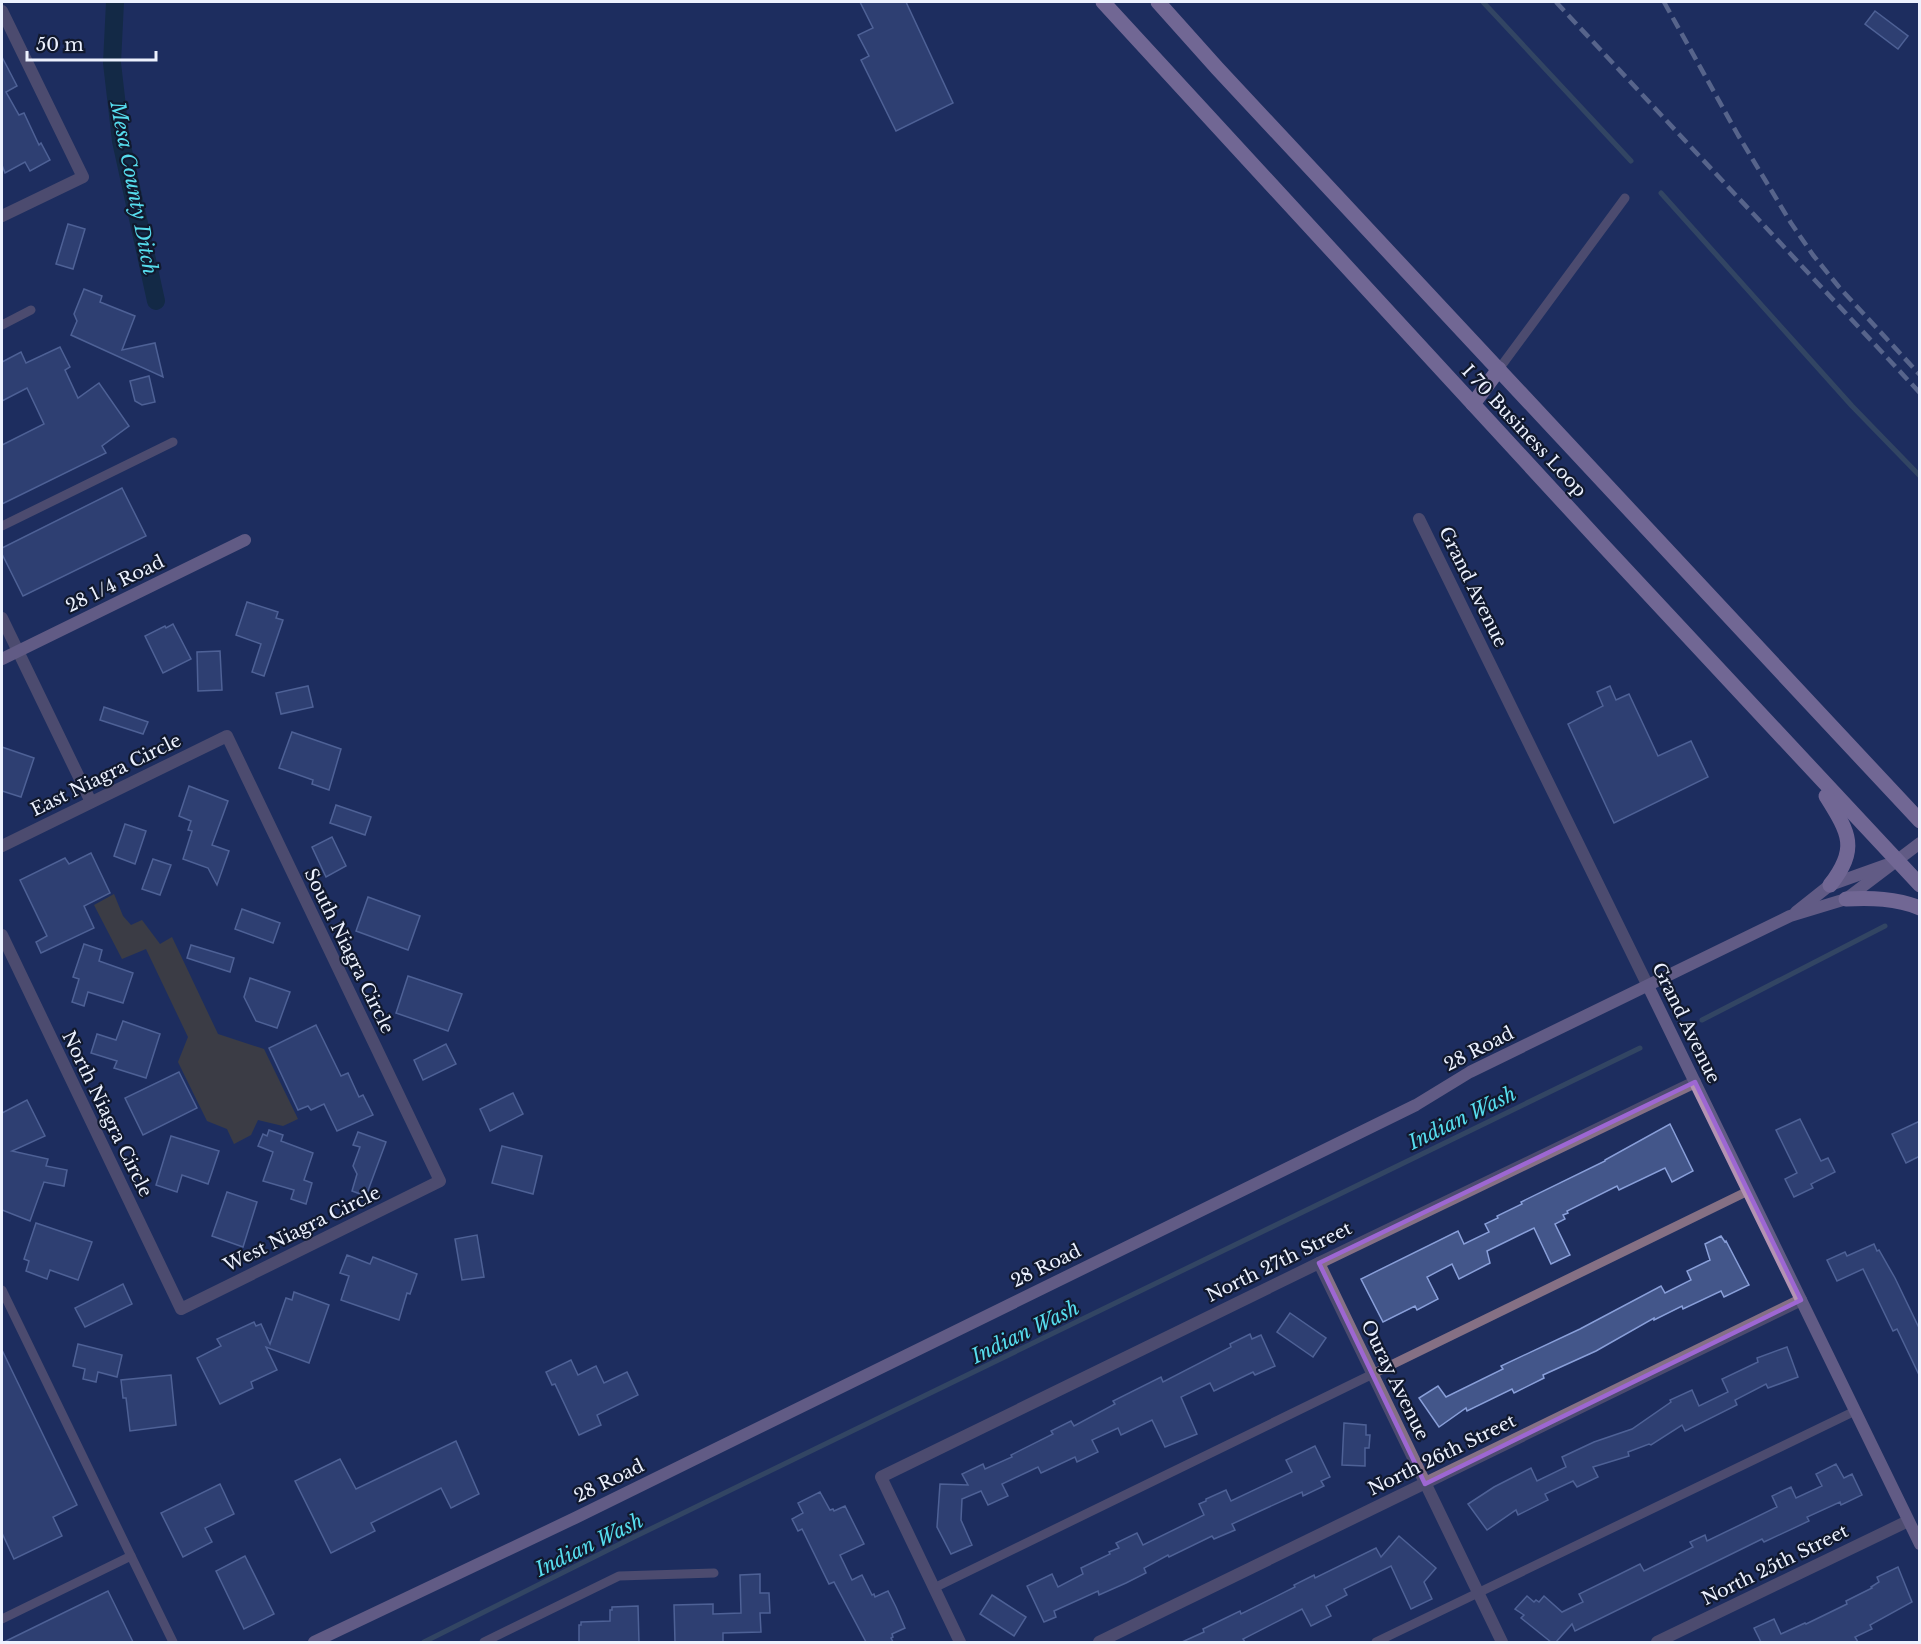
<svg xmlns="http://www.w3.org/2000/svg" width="1921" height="1644" viewBox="0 0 1921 1644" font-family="'Libre Baskerville',serif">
<rect width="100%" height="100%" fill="#1e2e5f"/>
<!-- green -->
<path fill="#5f4f27" d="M114 894 123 916 131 925 142 920 160 944 172 937 218 1034 264 1049 298 1119 283 1126 258 1120 251 1135 234 1144 227 1129 207 1121 178 1062 188 1037 146 949 122 959 94 905Z"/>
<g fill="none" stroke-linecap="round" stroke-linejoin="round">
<!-- stream -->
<g stroke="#4c6269" stroke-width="5">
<path d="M1483 2 1631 161"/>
<path d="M1661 193 1852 406 1920 476"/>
<path d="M1702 1020 1885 926"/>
<path d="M424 1642 632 1538 1640 1048"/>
</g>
<!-- canal -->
<path stroke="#072529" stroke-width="18" d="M115 2 112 63 121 141 156 301"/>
</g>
<!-- building -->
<g fill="#43568a" stroke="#899fd9" stroke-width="1.5">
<path d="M860 2H906L953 103 896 131 861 60 869 56 858 35 873 28Z"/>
<path d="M1875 11 1908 36 1898 49 1865 24Z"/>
<path d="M2 57 17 86 6 92 19 115 24 113 39 145 41 143 50 160 30 171 25 162 5 173 2 165Z"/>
<path d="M68 224 85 229 73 269 56 264Z"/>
<path d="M84 289 102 296 100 302 135 316 122 350 155 343 163 377 71 335 77 321 74 314Z"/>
<path d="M60 347 70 367 65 370 78 398 99 383 129 426 102 446 106 453 2 504V445L44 424 27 388 2 401V362L21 352 26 363Z"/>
<path d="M149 376 155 402 142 405 135 401 130 381Z"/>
<path d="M122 488 146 536 23 596 2 554V548Z"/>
<path d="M247 602 278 612 276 618 283 620 264 676 252 672 261 644 236 635Z"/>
<path d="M173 624 191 659 163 673 145 636 165 626 166 628Z"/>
<path d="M220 651 222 690 198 691 197 652Z"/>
<path d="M308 686 313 707 281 714 276 693Z"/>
<path d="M1610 686 1616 700 1629 694 1658 756 1691 741 1708 777 1614 823 1568 724 1603 706 1597 692Z"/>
<path d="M104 707 148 722 143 734 100 720Z"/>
<path d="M292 732 341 749 329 790 312 784 313 780 279 768Z"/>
<path d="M2 747 34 758 21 797 2 791Z"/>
<path d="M189 786 228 801 212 845 229 851 217 885 208 868 183 859 192 831 188 830 191 821 179 816Z"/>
<path d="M336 805 371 817 365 835 330 823Z"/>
<path d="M125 824 146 831 135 864 114 856Z"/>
<path d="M332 837 346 866 326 877 312 847Z"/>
<path d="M91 853 110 893 84 906 94 928 41 953 36 942 47 936 20 880 65 858 69 864Z"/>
<path d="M153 859 171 865 160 895 142 889Z"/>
<path d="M368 897 420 916 408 950 356 931Z"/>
<path d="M242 909 280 923 273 943 235 929Z"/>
<path d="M84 944 102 950 99 961 133 973 123 1003 88 992 84 1006 72 1002 79 979 73 977Z"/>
<path d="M191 945 234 958 230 972 187 958Z"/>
<path d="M408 976 462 994 448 1031 396 1013Z"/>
<path d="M250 978 290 992 277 1028 256 1021 244 997Z"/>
<path d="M123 1021 160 1034 146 1078 114 1068 117 1061 91 1053 97 1034 116 1040Z"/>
<path d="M316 1025 341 1076 348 1073 359 1097 363 1095 373 1115 337 1131 324 1104 311 1110 308 1106 298 1110 269 1048Z"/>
<path d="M446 1044 456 1064 423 1080 414 1060Z"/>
<path d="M179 1072 197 1108 143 1135 125 1098Z"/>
<path d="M513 1093 523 1114 490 1131 480 1109Z"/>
<path d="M27 1100 45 1136 12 1151 48 1159 46 1166 67 1170 64 1186 44 1182 30 1221 2 1210V1113Z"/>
<path d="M1800 1119 1821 1161 1828 1158 1835 1172 1811 1184 1813 1188 1794 1197 1785 1179 1797 1173 1776 1130Z"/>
<path d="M1920 1121V1156L1906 1163 1892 1134Z"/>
<path d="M1670 1124 1693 1171 1672 1182 1665 1168 1619 1190 1617 1186 1567 1211 1568 1213 1563 1215 1565 1219 1555 1224 1570 1255 1551 1264 1534 1228 1487 1251 1490 1263 1459 1279 1452 1264 1427 1277 1438 1299 1417 1310 1415 1306 1383 1322 1361 1279 1458 1231 1464 1244 1489 1232 1485 1224 1498 1218 1497 1216 1522 1204 1521 1202 1605 1161V1160Z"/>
<path d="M269 1130 283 1135 281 1141 313 1153 304 1180 312 1183 306 1204 291 1199 294 1190 263 1181 273 1152 258 1146 263 1134 267 1136Z"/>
<path d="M358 1132 386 1142 366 1196 352 1191 357 1174 353 1166 360 1147 353 1145Z"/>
<path d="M171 1136 219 1151 208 1184 182 1175 177 1192 156 1185Z"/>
<path d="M502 1146 542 1156 533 1194 492 1183Z"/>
<path d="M227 1192 257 1202 243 1247 212 1236Z"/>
<path d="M36 1223 92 1242 78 1280 50 1270 47 1279 26 1271 29 1261 24 1259Z"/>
<path d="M477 1235 484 1277 462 1280 455 1239Z"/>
<path d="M1721 1236 1725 1242 1726 1241 1749 1285 1724 1297 1721 1291 1683 1309 1682 1306 1654 1320V1318L1596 1351 1543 1375 1544 1378 1514 1393 1512 1389 1467 1411 1466 1408 1439 1427 1419 1398 1438 1386 1446 1397 1503 1369 1501 1366 1580 1329 1661 1286 1665 1293 1691 1280 1687 1271 1710 1260 1705 1244Z"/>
<path d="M1874 1244 1877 1251 1879 1250 1895 1278 1920 1330V1377L1897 1329 1893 1331 1863 1269 1837 1281 1827 1260 1845 1252 1847 1256Z"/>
<path d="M347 1255 370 1264 373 1257 417 1274 410 1294 407 1293 399 1320 341 1300 349 1276 340 1273Z"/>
<path d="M123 1284 132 1304 85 1327 75 1308Z"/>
<path d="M294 1292 329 1305 309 1363 266 1347 277 1370 251 1382 253 1388 220 1404 197 1358 221 1346 217 1339 254 1322 256 1326 261 1324 270 1344 286 1298 292 1300Z"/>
<path d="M1290 1313 1326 1338 1313 1357 1277 1332Z"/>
<path d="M1250 1334 1252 1339 1261 1335 1275 1366 1255 1375 1253 1372 1214 1391 1210 1383 1181 1397 1197 1434 1165 1447 1152 1420 1121 1435 1118 1428 1092 1440 1098 1452 1077 1462 1075 1457 1041 1473 1038 1467 1002 1484 1008 1496 988 1505 981 1491 962 1499 961 1520 972 1545 951 1554 937 1527 940 1484 968 1485 962 1474 983 1464 985 1469 1012 1457 1011 1455 1053 1434 1051 1431 1071 1421 1074 1426 1115 1404 1113 1401 1161 1377 1163 1382 1231 1347 1230 1344Z"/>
<path d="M78 1344 122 1355 117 1377 98 1372 96 1382 83 1379 85 1369 73 1366Z"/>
<path d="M1787 1347 1798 1377 1768 1388 1766 1384 1735 1400 1737 1405 1685 1431 1682 1425 1651 1445 1649 1444 1628 1452 1629 1456 1593 1467 1598 1477 1577 1487 1573 1481 1545 1494 1548 1500 1518 1515 1516 1510 1487 1530 1468 1504 1494 1487 1531 1468 1537 1481 1566 1467 1562 1457 1594 1442 1632 1429 1671 1402 1670 1400 1692 1390 1699 1406 1728 1392 1722 1379 1758 1362 1757 1358Z"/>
<path d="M2 1350 77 1505 53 1517 62 1536 14 1559 2 1533Z"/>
<path d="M571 1360 578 1375 596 1366 604 1383 627 1372 638 1395 597 1415 601 1425 579 1435 555 1384 552 1385 546 1372Z"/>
<path d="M171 1375 176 1425 130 1431 126 1398H123L121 1380Z"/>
<path d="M1344 1423 1366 1425V1435H1370L1369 1448H1365V1466L1342 1465Z"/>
<path d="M456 1441 479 1494 451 1508 441 1488 371 1523 375 1531 331 1553 295 1481 340 1459 356 1489Z"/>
<path d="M1315 1446 1330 1477 1321 1481 1324 1486 1303 1496 1302 1492 1258 1512 1232 1524 1235 1530 1214 1539 1212 1536 1169 1557 1168 1555 1144 1568 1146 1573 1126 1583 1099 1595 1098 1591 1054 1611 1056 1617 1044 1622 1027 1586 1052 1574 1058 1587 1083 1574 1081 1568 1110 1554 1109 1552 1119 1548 1116 1543 1137 1533 1143 1545 1204 1515 1199 1504 1206 1501V1499L1226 1490 1231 1501 1292 1472 1286 1460Z"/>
<path d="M1836 1464 1844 1478 1852 1474 1862 1495 1841 1505 1840 1502 1807 1517 1809 1521 1764 1542 1762 1539 1575 1631 1572 1624 1556 1642H1551L1521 1618 1524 1615 1515 1609 1527 1596 1534 1602 1536 1600 1539 1602 1544 1596 1562 1612 1583 1602 1579 1594 1618 1575 1640 1564 1644 1571 1693 1547 1690 1542 1705 1535 1707 1541 1777 1507 1772 1496 1791 1487 1796 1498 1822 1486 1816 1474Z"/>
<path d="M220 1484 234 1514 205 1528 212 1542 183 1557 161 1513Z"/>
<path d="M820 1492 830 1510 833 1509 834 1511 845 1506 864 1544 840 1555 852 1580 862 1575 872 1595 874 1594 875 1597 888 1591 896 1607 905 1628 892 1634 893 1637 891 1638 893 1642H866L834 1582 829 1584 802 1529 798 1531 792 1519 803 1513 798 1503Z"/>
<path d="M1399 1536 1436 1568 1424 1582 1432 1599 1411 1609 1391 1566 1344 1589 1347 1595 1326 1606 1331 1616 1311 1626 1302 1609 1243 1639 1245 1642H1182L1204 1632 1203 1629 1240 1611 1241 1614 1295 1587 1294 1585 1314 1575 1315 1578 1376 1548 1381 1557Z"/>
<path d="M245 1556 274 1614 244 1629 216 1571Z"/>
<path d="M1898 1567 1912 1602 1870 1625 1872 1629 1855 1637 1858 1642H1761L1754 1628 1774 1619 1781 1634 1805 1623 1806 1624 1847 1604 1846 1601 1872 1588 1871 1587 1879 1582 1877 1577Z"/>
<path d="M760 1574V1593H769L770 1613H760L761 1632 723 1633V1642H675L674 1605 713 1604V1614L741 1613 740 1575Z"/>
<path d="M108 1591 133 1642H4Z"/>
<path d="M992 1595 1026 1617 1014 1636 980 1614Z"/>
<path d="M638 1606 639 1642H579V1625H581V1622L610 1621V1610H612V1607Z"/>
</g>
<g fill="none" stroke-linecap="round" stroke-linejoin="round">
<!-- lane -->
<g stroke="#857084" stroke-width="9">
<path d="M2 325 31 310"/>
<path d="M1499 369 1625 198"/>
<path d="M2 526 173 442"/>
<path d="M2 1290 131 1556 2 1619"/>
<path d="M131 1556 173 1642"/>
<path d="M934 1588 1748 1191"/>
<path d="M484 1642 619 1576 714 1573"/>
<path d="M1376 1642 1855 1411"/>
</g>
<!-- street -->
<g stroke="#857084" stroke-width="12">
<path d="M2 11 83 177 2 216"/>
<path d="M1419 519 1648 986"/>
<path d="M2 618 91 802"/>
<path d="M2 846 227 736 440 1181 181 1309 2 935"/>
<path d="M1319 1263 1502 1642"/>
<path d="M960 1642 881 1477 1319 1263 1695 1082"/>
<path d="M1099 1642 1801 1300"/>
<path d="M1657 1642 1908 1521"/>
</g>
<!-- secondary -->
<g stroke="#b493b3" stroke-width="12">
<path d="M2 659 245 540"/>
<path d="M1796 912 1830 885 1886 865"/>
<path d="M1648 986 1920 1544"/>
<path d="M314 1642 575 1518 1416 1105 1470 1072 1790 916 1846 899 1920 843"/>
</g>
<!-- primary -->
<g stroke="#d8add6" stroke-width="15">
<path d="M1103 2 1601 543 1920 885"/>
<path d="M1158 2 1217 68 1920 821"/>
<path d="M1473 404 1499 369"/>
<path d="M1826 796C1849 833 1859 848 1830 885"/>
<path d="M1846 899C1871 898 1896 898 1920 908"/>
</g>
<!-- rail -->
<g stroke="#9da6c1" stroke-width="4.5" stroke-dasharray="12 6" stroke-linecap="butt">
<path d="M1556 2 1920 393"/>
<path d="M1664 2 1738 135 1791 223 1813 255 1839 287 1920 375"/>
</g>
</g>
<!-- marked area -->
<path d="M0 0H1921V1644H0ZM1695 1082 1801 1300 1425 1484 1319 1263Z" fill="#1e2e5f" fill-opacity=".55" fill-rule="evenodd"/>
<path fill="none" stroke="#9d67d2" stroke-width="4.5" stroke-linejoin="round" d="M1695 1082 1801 1300 1425 1484 1319 1263Z"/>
<g text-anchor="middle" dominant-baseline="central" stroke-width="4.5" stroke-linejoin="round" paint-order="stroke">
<!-- street labels -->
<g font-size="18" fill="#ecf1fe" stroke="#11192e">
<text transform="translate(1524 431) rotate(47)">I 70 Business Loop</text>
<text transform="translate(115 584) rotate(-26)">28 1/4 Road</text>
<text transform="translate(1473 587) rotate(64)">Grand Avenue</text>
<text transform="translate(106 775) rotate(-26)">East Niagra Circle</text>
<text transform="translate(349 951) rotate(64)">South Niagra Circle</text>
<text transform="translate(1686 1023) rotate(64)">Grand Avenue</text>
<text transform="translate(1479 1049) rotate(-27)">28 Road</text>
<text transform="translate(107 1114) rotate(64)">North Niagra Circle</text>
<text transform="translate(302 1229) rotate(-26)">West Niagra Circle</text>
<text transform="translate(1279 1262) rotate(-26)">North 27th Street</text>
<text transform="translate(1046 1266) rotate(-26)">28 Road</text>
<text transform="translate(1395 1380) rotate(64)">Ouray Avenue</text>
<text transform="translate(1442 1455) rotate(-26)">North 26th Street</text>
<text transform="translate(609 1481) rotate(-26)">28 Road</text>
<text transform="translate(1775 1565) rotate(-26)">North 25th Street</text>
</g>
<!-- water labels -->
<g font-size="20" font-style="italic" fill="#56dced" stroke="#11192e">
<text transform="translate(134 188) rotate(79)">Mesa County Ditch</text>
<text transform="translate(1462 1118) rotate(-26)">Indian Wash</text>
<text transform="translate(1025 1332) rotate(-26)">Indian Wash</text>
<text transform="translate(589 1545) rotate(-26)">Indian Wash</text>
</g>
</g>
<!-- border -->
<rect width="1921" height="1644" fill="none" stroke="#ecf1fe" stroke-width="6"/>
<!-- scale -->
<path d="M27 51v9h129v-9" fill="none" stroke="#ecf1fe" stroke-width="3"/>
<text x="36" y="51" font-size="18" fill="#ecf1fe" stroke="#11192e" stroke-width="4.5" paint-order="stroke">50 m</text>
</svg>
